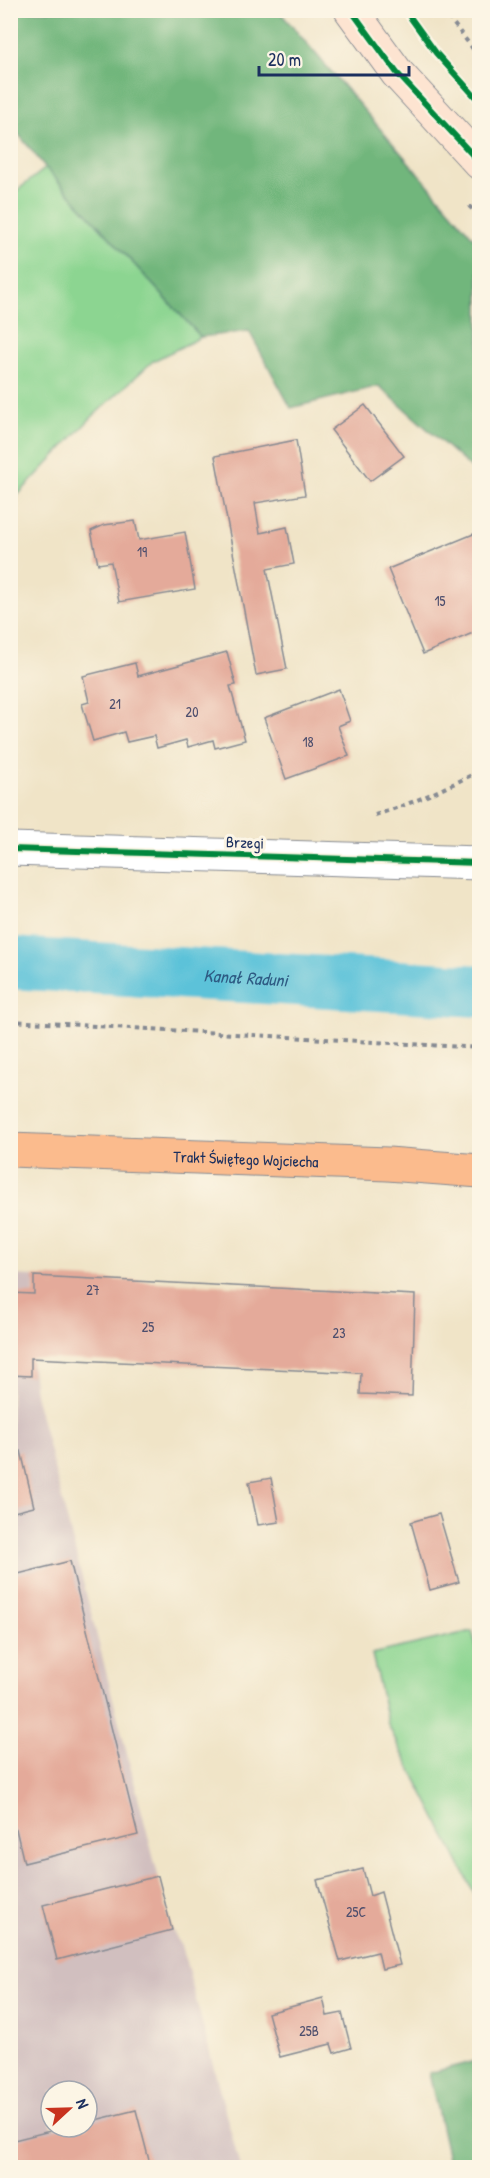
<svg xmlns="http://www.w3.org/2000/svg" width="490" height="2178" viewBox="0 0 490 2178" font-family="'Patrick Hand',sans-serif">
<rect width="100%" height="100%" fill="#fcf5e5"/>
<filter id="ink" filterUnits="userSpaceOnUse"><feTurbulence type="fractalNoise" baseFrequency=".0167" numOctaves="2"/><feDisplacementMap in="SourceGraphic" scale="12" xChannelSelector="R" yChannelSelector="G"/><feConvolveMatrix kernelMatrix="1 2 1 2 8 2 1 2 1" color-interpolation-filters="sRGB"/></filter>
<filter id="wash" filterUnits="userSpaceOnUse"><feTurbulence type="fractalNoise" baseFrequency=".008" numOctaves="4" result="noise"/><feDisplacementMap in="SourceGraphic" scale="24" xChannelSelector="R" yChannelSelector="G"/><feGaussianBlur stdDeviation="1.35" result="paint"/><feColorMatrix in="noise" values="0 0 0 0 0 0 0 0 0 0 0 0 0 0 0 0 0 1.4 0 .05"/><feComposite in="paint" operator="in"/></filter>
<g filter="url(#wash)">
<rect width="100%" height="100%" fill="#f0e4c7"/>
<!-- industrial -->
<path fill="#d1bfbf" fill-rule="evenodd" d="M11 1275 34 1276 31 1358 35 1394 172 1930 182 1947 240 2167 11 2168ZM51 2091H87V2127H51Z"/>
<!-- green -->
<g fill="#8cd591" stroke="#548278" stroke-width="1.5">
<path d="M46 168 201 337 153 361 91 418 11 502V195Z"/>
<path d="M472 1631 480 1660 479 1902 388 1725 372 1654Z"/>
</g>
<!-- forest -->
<g fill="#71b67b" stroke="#46726c" stroke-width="1.5">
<path d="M10 11H279L479 244V475L379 386 291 408 249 331 201 337 46 168 11 125Z"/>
<path d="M479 2060V2167H450L429 2073Z"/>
</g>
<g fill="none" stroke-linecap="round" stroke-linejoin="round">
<!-- canal -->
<path stroke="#5cc2d9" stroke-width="52" id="s1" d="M10 963 480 991"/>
</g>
<g id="blocks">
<!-- building -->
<g fill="#e4aa9a">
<path d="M365 405 404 456 370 481 331 430Z"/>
<path d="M296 440 305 495 255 503 260 533 287 527 294 564 267 569 287 669 256 675 215 456Z"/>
<path d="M135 521 139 540 185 532 195 589 119 602 111 562 98 564 91 531 104 525Z"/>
<path d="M476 533 480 541V630L423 654 388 569Z"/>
<path d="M227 652 236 685 230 686 245 740 215 748 213 740 188 747 186 740 157 748 154 736 127 742 124 732 93 741 82 704 89 702 83 676 135 663 138 676Z"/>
<path d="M339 689 350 721 338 726 349 756 286 779 264 718Z"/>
<path d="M34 1276 415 1295 412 1396 360 1394 361 1373 31 1358V1376L10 1375V1293L34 1294Z"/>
<path d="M21 1451 34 1507 10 1513V1454Z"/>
<path d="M271 1478 279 1522 258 1525 249 1482Z"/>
<path d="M439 1514 459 1582 430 1590 411 1522Z"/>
<path d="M70 1561 138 1835 24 1863 16 1829 10 1831V1576Z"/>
<path d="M363 1869 370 1896 381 1892 400 1965 382 1969 378 1952 340 1961 317 1880Z"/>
<path d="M158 1876 172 1930 57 1960 43 1905Z"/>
<path d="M323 1998 327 2016 342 2013 351 2048 334 2053 331 2044 280 2057 268 2013Z"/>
<path d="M136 2110 151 2168H10V2141L66 2127H87V2122Z"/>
</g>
</g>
</g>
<g filter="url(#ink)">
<use href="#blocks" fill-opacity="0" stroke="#868a92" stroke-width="1.5"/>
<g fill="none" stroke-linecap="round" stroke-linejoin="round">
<defs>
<path id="street" d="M10 849 480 863"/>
<path id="secondary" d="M351 10 397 73 480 163"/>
<g id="primary">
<path id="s2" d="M10 1150 388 1164 480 1171"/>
</g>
</defs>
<!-- street casing -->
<use href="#street" stroke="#868a92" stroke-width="35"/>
<!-- secondary casing -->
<use href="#secondary" stroke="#868a92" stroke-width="35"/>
<!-- primary casing -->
<use href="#primary" stroke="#868a92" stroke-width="35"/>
<!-- path -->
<g stroke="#868a92" stroke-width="4" stroke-dasharray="4.5 4.5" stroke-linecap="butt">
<path d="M443 10 480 58"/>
<path d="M469 206 480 217"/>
<path d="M375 815C412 804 445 788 480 771"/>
<path d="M10 1021 480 1048"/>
</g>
<!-- street -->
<use href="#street" stroke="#fff" stroke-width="33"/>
<!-- secondary -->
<use href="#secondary" stroke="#fde4d1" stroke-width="33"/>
<!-- primary -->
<use href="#primary" stroke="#fbbb8d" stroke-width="33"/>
<defs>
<g id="cycleway">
<path d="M351 10 397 73 480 163"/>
<path d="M405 10 436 53 480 102"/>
<path d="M10 849 480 863"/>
</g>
</defs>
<!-- cycleway casing -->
<use href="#cycleway" stroke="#fcf5e5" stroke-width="10"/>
<!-- cycleway -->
<use href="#cycleway" stroke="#00873e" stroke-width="6"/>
</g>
</g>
<g text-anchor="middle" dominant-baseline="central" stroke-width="6" stroke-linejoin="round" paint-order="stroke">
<!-- number labels -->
<g font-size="14" fill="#4d4e6d">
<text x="142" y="551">19</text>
<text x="440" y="600">15</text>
<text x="115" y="703">21</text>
<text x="192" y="711">20</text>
<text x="308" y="741">18</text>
<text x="93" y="1289">27</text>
<text x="148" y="1326">25</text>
<text x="339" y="1332">23</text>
<text x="356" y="1911">25C</text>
<text x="309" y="2030">25B</text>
</g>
<!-- street labels -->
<g font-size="16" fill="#1b2f5e" stroke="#fcf5e5">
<text transform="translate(245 842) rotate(2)">Brzegi</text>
<text stroke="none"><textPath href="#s2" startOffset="236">Trakt Świętego Wojciecha</textPath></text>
</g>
<!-- water labels -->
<g font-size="18" font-style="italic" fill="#2e5b83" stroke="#fcf5e5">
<text stroke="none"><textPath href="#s1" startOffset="236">Kanał Raduni</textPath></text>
</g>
</g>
<!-- margin -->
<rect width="490" height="2178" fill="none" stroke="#fcf5e5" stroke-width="36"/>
<!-- north arrow -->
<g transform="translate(69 2109) rotate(68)"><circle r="28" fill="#fcf5e5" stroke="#a2a6af" stroke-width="1.5"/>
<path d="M0-4.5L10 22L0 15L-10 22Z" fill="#c8321e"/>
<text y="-9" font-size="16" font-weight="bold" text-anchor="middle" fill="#1b2f5e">N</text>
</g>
<!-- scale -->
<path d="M259 66v9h150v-9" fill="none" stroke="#1b2f5e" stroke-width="3"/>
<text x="268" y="66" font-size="18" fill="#1b2f5e" stroke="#fcf5e5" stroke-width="4.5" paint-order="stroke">20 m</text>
</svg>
